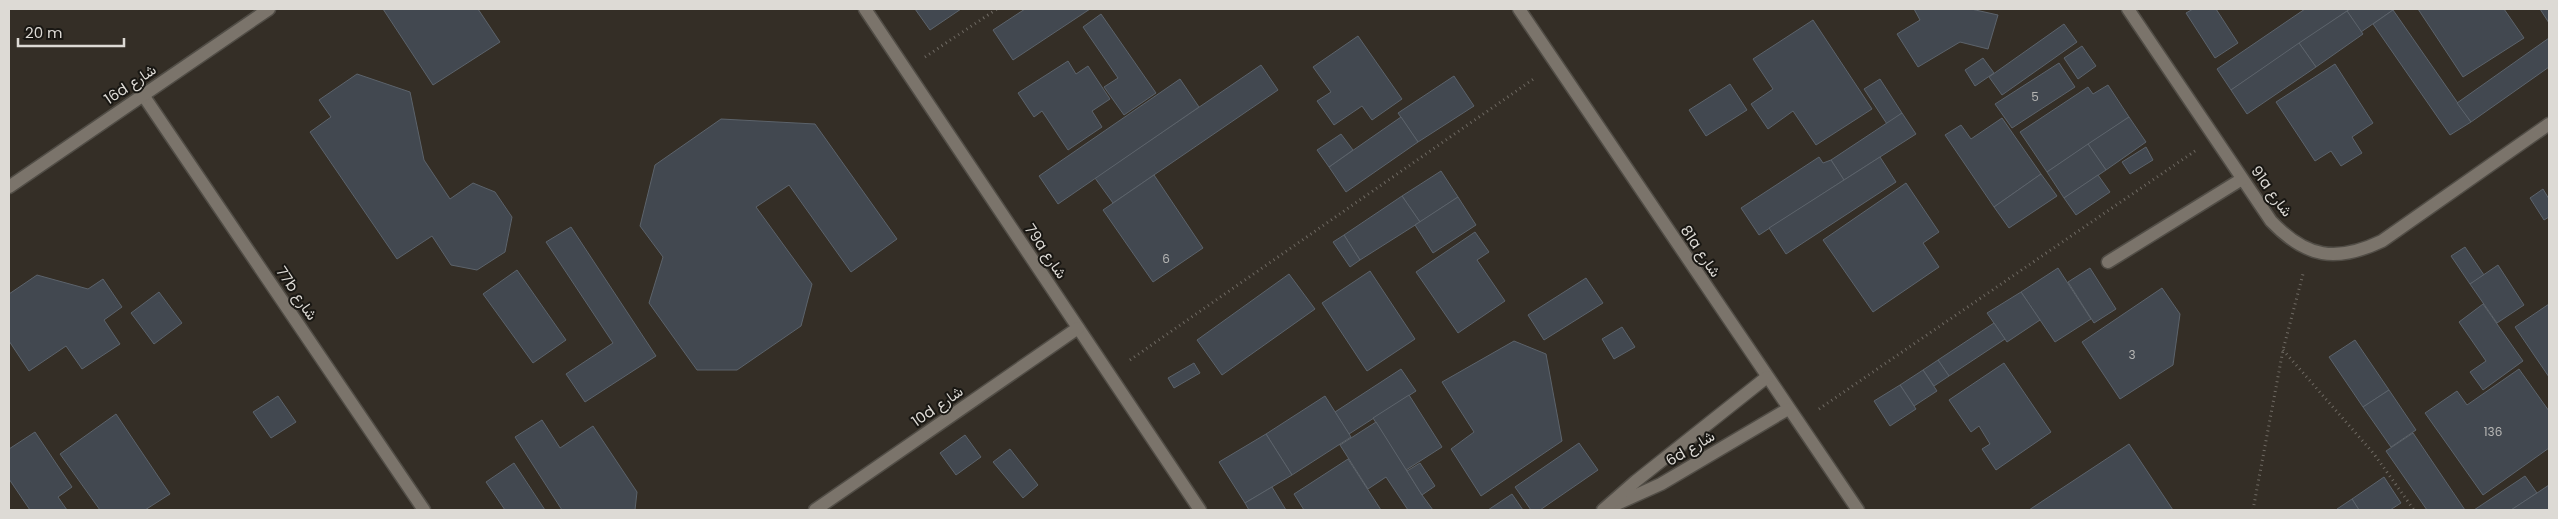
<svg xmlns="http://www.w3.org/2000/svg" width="2558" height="519" viewBox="0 0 2558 519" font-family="Poppins,Vazirmatn,sans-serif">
<rect width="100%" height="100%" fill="#342e26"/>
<!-- building -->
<g fill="#424850" stroke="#5c636b">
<path d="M383 9H478L500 42 433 85Z"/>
<path d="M915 9H961L930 30Z"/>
<path d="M1025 9H1090L1013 60 993 30Z"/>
<path d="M1914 9H1971L1998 15 1988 49 1960 42 1918 67 1897 34 1920 20Z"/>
<path d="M2193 9H2216L2238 43 2215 58 2186 13Z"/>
<path d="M2305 9H2350L2231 90 2217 69Z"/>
<path d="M2350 9H2392L2393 10 2361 32 2347 11Z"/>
<path d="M2418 9H2504L2524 38 2463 77Z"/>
<path d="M2540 9H2549V23Z"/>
<path d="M2393 10 2471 122 2450 135 2373 24Z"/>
<path d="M2347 11 2363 34 2316 67 2299 43Z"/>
<path d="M1101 14 1156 93 1124 115 1104 87 1118 78 1083 27Z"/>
<path d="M1813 20 1872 109 1816 145 1793 111 1768 129 1751 104 1773 89 1753 59Z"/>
<path d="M2064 24 2077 42 2002 95 1989 77Z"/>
<path d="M1358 36 1402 99 1372 120 1362 106 1334 125 1317 101 1331 92 1313 67Z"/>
<path d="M2549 38V67L2471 122 2457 103Z"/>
<path d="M2299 43 2316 67 2247 114 2231 90Z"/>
<path d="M2082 46 2096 66 2078 79 2064 58Z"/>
<path d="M1983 58 1994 73 1975 86 1965 70Z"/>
<path d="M1068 61 1076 74 1088 66 1110 99 1092 111 1102 127 1068 150 1042 111 1034 117 1018 93Z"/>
<path d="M2059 63 2075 87 2012 128 1995 104Z"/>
<path d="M2335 64 2373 123 2352 137 2362 153 2341 166 2331 151 2315 161 2276 102Z"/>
<path d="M1261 65 1278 90 1113 203 1095 178Z"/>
<path d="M357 74 410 92 424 160 450 199 473 183 495 192 512 217 505 252 477 270 451 265 432 236 397 259 310 132 331 117 319 100Z"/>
<path d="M1454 76 1474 106 1418 142 1398 113Z"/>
<path d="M1180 79 1199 107 1058 204 1039 176Z"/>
<path d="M1880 79 1902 113 1887 124 1864 89Z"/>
<path d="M1730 84 1747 110 1706 136 1689 110Z"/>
<path d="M2108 85 2129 117 2047 172 2020 132 2088 87 2093 94Z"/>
<path d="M1902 113 1916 134 1844 180 1831 160Z"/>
<path d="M1401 117 1418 142 1346 192 1329 167Z"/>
<path d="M2129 117 2146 142 2106 170 2088 144Z"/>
<path d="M2002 118 2041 174 1994 207 1945 135 1961 125 1971 139Z"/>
<path d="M721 119 815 124 897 239 851 272 789 185 756 207 812 284 801 326 737 370H697L649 303 663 257 640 226 655 165Z"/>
<path d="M1341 134 1353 150 1329 167 1317 150Z"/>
<path d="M2088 144 2106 170 2064 198 2047 172Z"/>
<path d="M2146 147 2153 160 2130 174 2122 162Z"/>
<path d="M1819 157 1823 163 1831 160 1844 180 1759 235 1741 208Z"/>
<path d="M1880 157 1896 182 1786 254 1769 228Z"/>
<path d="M1441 171 1458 197 1420 222 1402 196Z"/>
<path d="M2041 174 2057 196 2009 228 1994 207Z"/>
<path d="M1154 175 1203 248 1153 282 1103 210Z"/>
<path d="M2098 175 2110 192 2076 215 2064 198Z"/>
<path d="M1906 183 1939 232 1923 243 1939 267 1873 312 1823 240Z"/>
<path d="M2543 189 2549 199V217L2544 220 2530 198Z"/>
<path d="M1402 196 1420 222 1360 260 1344 235Z"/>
<path d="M1458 197 1476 225 1433 253 1415 225Z"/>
<path d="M571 227 656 356 585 402 566 374 613 343 546 242Z"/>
<path d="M1475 232 1489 252 1477 260 1505 301 1458 333 1416 272Z"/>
<path d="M1344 235 1360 260 1350 267 1333 242Z"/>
<path d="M2465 247 2484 275 2470 284 2451 256Z"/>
<path d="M2498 265 2524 305 2497 323 2470 284Z"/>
<path d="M2058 268 2091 319 2055 342 2021 292Z"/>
<path d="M2090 268 2116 309 2094 323 2068 282Z"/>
<path d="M517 270 566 340 533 363 483 294Z"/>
<path d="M1370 271 1415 339 1367 371 1322 303Z"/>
<path d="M1289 274 1315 309 1222 375 1197 340Z"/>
<path d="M37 275 88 289 103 279 122 307 104 320 120 344 82 369 66 346 29 371 9 341V294Z"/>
<path d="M1586 278 1603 303 1544 340 1528 315Z"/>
<path d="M2162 288 2180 314 2173 365 2120 399 2082 342Z"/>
<path d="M159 292 182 323 154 344 131 313Z"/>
<path d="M2021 292 2040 320 2007 342 1987 313Z"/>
<path d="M2483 304 2523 361 2483 390 2470 372 2486 361 2459 322Z"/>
<path d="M2549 304V377L2515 327Z"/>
<path d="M1994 323 2005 339 1949 376 1938 360Z"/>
<path d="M1622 327 1635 347 1614 359 1602 339Z"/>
<path d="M2355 340 2389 390 2363 407 2329 357Z"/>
<path d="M1514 341 1546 354 1562 441 1481 496 1451 449 1474 432 1442 382Z"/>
<path d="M1938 360 1949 376 1934 386 1923 370Z"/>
<path d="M1194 363 1200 373 1174 388 1168 378Z"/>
<path d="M2004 363 2051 432 1996 470 1982 449 1990 444 1979 426 1971 432 1949 400Z"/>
<path d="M1401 369 1416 391 1349 434 1335 412Z"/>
<path d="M2519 369 2549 411V448L2483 495 2425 413 2457 391 2467 405Z"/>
<path d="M1923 370 1937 391 1914 406 1900 385Z"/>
<path d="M1900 385 1916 409 1890 426 1874 401Z"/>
<path d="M2389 390 2416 430 2391 447 2363 407Z"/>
<path d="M1409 395 1442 447 1406 470 1373 418Z"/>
<path d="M278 396 296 422 271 438 253 412Z"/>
<path d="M1325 396 1351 437 1292 475 1266 434Z"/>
<path d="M116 414 170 494 145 510H100L60 454Z"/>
<path d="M542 420 560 448 593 426 637 492 635 510H562L515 437Z"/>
<path d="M1376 422 1422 495 1433 510H1408L1386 477 1368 489 1340 445Z"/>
<path d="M35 432 72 487 58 497 67 510H30L9 479V449Z"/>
<path d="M2413 433 2465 510H2427L2386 451Z"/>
<path d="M1266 434 1292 475 1245 503 1219 462Z"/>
<path d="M965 435 981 457 956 475 940 453Z"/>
<path d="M1579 443 1598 470 1540 510H1531L1515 487Z"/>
<path d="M2129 444 2173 510H2029Z"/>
<path d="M1010 449 1038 485 1023 498 993 462Z"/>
<path d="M1348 459 1381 510H1304L1294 494Z"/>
<path d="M514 463 545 510H505L486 482Z"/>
<path d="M1420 463 1435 486 1422 495 1407 471Z"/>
<path d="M2525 476 2537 493 2511 510H2474Z"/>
<path d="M2384 477 2401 503 2390 510H2359L2352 499Z"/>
<path d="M2549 485V510H2511L2537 493Z"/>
<path d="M1272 487 1286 510H1249L1245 503Z"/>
<path d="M1512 494 1523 510H1488Z"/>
<path d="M2352 499 2359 510H2337V509Z"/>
</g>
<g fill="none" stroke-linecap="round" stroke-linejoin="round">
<defs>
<g id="minor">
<path d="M865 9 1200 510"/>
<path d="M1519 9 1858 510"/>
<path d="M2128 9 2271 221C2306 258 2336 263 2382 241L2549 124"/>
<path d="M143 95 424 510"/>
<path d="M9 187 269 9"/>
<path d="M2108 262 2242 179"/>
<path d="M1610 507 1661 484 1788 409"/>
<path d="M815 510 1078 328"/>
<path d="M1603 510 1636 481 1767 377"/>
</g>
</defs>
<!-- minor casing -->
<use href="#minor" stroke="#514d46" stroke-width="15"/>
<!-- path -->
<g stroke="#6f6a63" stroke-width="3" stroke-dasharray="1 4" stroke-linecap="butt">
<path d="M925 57 997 9"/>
<path d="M2283 350 2374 454 2414 510"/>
<path d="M1130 360 1535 78"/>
<path d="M1819 409 2195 151"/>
<path d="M2253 510 2283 350 2303 274"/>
</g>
<!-- minor -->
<use href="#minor" stroke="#7b746b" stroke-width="12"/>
</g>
<g text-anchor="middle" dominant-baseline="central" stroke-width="4" stroke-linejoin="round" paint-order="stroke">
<!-- number labels -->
<g font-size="12" fill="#b6b6b4">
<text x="2035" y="96">5</text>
<text x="1166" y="258">6</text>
<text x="2132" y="354">3</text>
<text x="2493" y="431">136</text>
</g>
<!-- street labels -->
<g font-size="15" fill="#dddad5" stroke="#191713">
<text transform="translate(130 84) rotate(-34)">16d شارع</text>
<text transform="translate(2272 191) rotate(54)">91a شارع</text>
<text transform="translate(1046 251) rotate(56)">79a شارع</text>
<text transform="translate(1701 251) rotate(56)">81a شارع</text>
<text transform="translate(297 293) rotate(56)">77b شارع</text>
<text transform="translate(937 406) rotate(-35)">10d شارع</text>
<text transform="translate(1690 448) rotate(-31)">6d شارع</text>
</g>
</g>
<!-- border -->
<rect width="2558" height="519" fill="none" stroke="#dddad5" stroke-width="20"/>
<!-- scale -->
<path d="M18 38v8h106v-8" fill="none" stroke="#dddad5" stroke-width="2.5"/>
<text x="25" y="38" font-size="15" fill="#dddad5" stroke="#191713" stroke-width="4" paint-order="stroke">20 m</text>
</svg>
